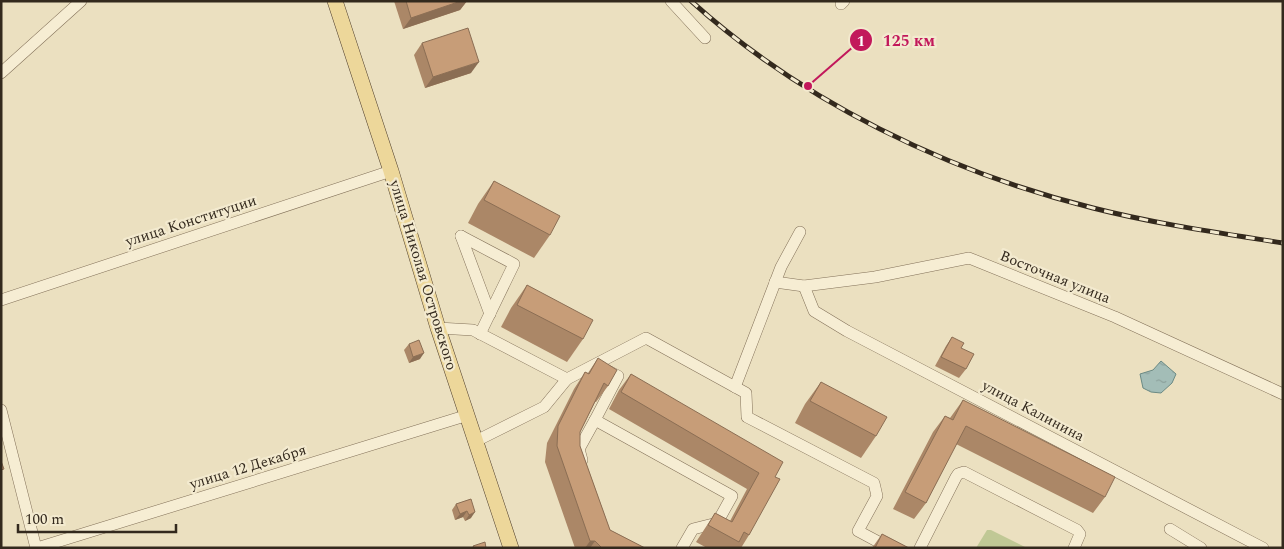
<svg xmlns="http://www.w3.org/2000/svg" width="1284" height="549" viewBox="0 0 1284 549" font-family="Spectral,serif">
<defs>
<pattern id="water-ripples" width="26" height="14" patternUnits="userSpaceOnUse" patternTransform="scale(1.25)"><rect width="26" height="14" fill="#a3bdb7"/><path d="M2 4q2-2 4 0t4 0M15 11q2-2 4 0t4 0" fill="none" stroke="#8da29d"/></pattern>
</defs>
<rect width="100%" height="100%" fill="#ebe0c0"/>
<!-- park -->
<path fill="#c0c895" d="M987 530H991L1027 548H976Z"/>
<!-- water -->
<path fill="url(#water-ripples)" stroke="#6b8a84" d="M1161 361 1176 374 1172 383 1161 393 1151 392 1143 388 1140 374 1153 370Z"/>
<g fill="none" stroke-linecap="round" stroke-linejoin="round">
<defs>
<g id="minor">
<path d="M671 1 705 38"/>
<path d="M841 4 844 1"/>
<path d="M1 73 81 1"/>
<path d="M461 236 514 264 480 334"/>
<path d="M461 236 490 314"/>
<path d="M775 282 804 286 875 277 969 258 1115 317 1283 394"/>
<path d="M804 286 814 311 847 331 1263 548"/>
<path d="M1 300 391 171"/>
<path d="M438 328 473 330 567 379 646 338 746 393 747 417 874 483 877 496 858 531 890 548"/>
<path d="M602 368 618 376 595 420 732 496 717 523 693 529 682 548"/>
<path d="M735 387 781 267 800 232"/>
<path d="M1 410 36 548"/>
<path d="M476 441 544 407 567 379"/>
<path d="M582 460 579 449 595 420"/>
<path d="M1170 529 1201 548"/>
<path d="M37 548 468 415"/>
<path d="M920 548 956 477 958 474 964 472 1077 530 1080 534 1074 548"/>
</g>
<path id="major" d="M335 1 391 171 438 328 511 548"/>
</defs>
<!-- minor casing -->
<use href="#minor" stroke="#837159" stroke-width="12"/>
<!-- major casing -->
<use href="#major" stroke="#51402e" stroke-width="16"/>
<!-- minor -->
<use href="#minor" stroke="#f6edd3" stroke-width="11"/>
<!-- major -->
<use href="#major" stroke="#edd79a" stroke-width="15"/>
<defs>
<path id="rail" d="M691 1C803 102 948 172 1093 208 1156 224 1220 233 1283 243"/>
</defs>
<!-- rail casing -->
<use href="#rail" stroke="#33291d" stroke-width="5"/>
<!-- rail -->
<use href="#rail" stroke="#f3eacf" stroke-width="3" stroke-dasharray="9" stroke-linecap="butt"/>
</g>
<!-- wall -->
<g fill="#ab8767">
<path d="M394 1H467L460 10 403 29Z"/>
<path d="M422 43 471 73 425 88 414 55Z"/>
<path d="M494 181 550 235 534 258 468 223 478 204Z"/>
<path d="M527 285 583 339 567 362 501 327 511 308Z"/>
<path d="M952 337 961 348 966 369 959 378 935 366 946 346Z"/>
<path d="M409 344 420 359 409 363 404 350Z"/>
<path d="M598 358 608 386 596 402H595L580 432V446L610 530 645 548H575L545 462 547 443 574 389 585 372 588 373Z"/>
<path d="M631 374 775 477 749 535 741 548H707L696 542 715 513 730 521 747 489 609 409 619 390Z"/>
<path d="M821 382 876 436 861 458 795 423 805 404Z"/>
<path d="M963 400 1105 497 1093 513 956 444 926 503 914 519 893 509 933 432 945 416 950 418Z"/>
<path d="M471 499V518L465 521 463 517 455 520 452 510 456 504Z"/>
<path d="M882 534 909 548H872Z"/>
</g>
<!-- shaded-wall -->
<g fill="#8b6e54">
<path d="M461 1H467L460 10 403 29 411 18Z"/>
<path d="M479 62 471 73 425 88 433 77Z"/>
<path d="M424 353 420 359 409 363 413 357Z"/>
<path d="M467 511 463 517 455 520 460 514Z"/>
<path d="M475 512 471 518 465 521 469 515Z"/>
<path d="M590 541H595L590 548H585Z"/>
</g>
<!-- building -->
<g fill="#c79d78" stroke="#8b6e54">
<path d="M406 1H461L411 18Z"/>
<path d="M468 28 479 62 433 77 422 43Z"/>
<path d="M494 181 560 216 550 235 484 200Z"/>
<path d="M527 285 593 320 583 339 517 305Z"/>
<path d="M952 337 964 343 961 348 974 354 966 369 941 357Z"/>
<path d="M419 340 424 353 413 357 409 344Z"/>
<path d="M598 358 617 370 608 386 604 383 580 432V446L610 530 645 548H602L595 541H590L557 446 558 426 585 372 589 374Z"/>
<path d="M631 374 783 462 775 477 780 479 749 535 744 532 739 542 708 525 715 513 732 522 759 473 621 392Z"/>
<path d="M821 382 887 417 876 436 810 401Z"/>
<path d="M963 400 1115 477 1105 497 966 426 926 503 905 492 945 416 953 420Z"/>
<path d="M1 461 4 469 1 470Z"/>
<path d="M471 499 475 512 469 515 467 511 460 514 456 504Z"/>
<path d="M882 534 909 548H875Z"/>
<path d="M485 542 486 548H474L473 546Z"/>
</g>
<g text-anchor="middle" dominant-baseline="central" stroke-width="4.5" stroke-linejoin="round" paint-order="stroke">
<!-- street labels -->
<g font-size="15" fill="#33291d" stroke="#f3eacf">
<text transform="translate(191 221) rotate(-18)">улица Конституции</text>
<text transform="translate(423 275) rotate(73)">улица Николая Островского</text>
<text transform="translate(1055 277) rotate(22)">Восточная улица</text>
<text transform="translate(1033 411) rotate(28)">улица Калинина</text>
<text transform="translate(248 467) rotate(-17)">улица 12 Декабря</text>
</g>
</g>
<!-- callouts -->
<path fill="none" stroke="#c2185b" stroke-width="2" d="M808 86L861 40"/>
<g fill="#c2185b" stroke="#f3eacf" stroke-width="2">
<circle cx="808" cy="86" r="5"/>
<circle cx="861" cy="40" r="12"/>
</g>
<g font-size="15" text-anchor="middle" font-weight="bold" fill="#fff">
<text x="861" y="46">1</text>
</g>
<g font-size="16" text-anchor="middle" font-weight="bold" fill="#c2185b" stroke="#f3eacf" stroke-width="4.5" stroke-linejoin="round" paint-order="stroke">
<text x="909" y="46">125 км</text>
</g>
<!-- border -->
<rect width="1284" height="549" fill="none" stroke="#33291d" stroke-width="5"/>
<!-- scale -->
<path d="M18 524v8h158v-8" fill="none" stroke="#33291d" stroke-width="2.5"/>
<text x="25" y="524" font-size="15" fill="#33291d" stroke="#f3eacf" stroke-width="4" paint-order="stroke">100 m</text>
</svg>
